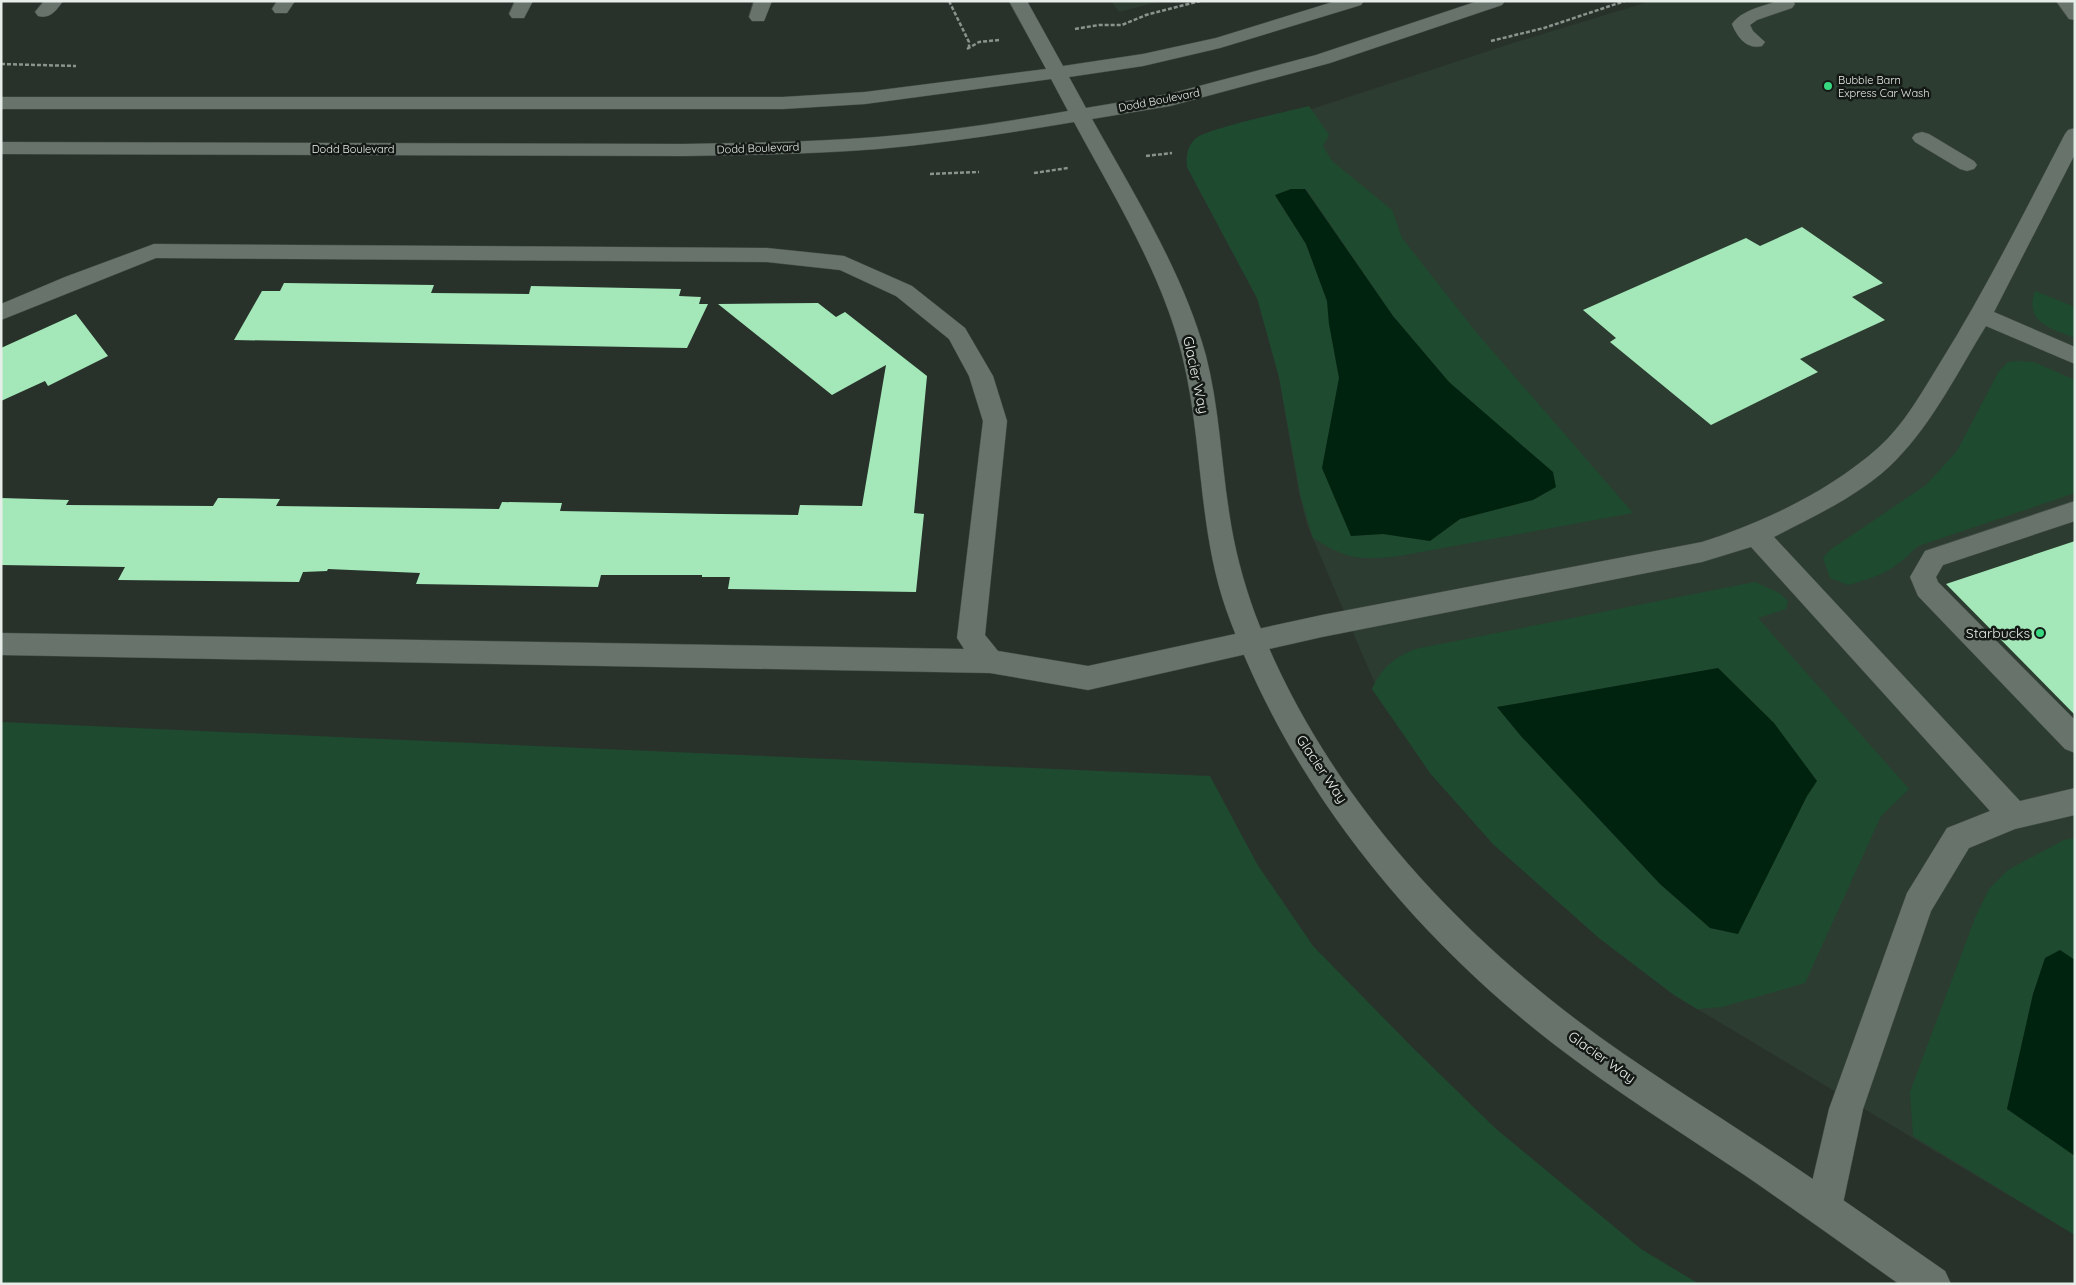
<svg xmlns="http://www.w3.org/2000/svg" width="2076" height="1285" viewBox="0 0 2076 1285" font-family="Quicksand,sans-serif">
<rect width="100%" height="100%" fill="#28322b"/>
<!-- built -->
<g fill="#2c3c31">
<path d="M1111 1H1161L1119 12Z"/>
<path d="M1651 1H2075V1235L1674 995 1599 938 1493 844 1430 773 1378 691 1308 527 1299 493 1279 378 1258 300 1191 175 1210 137 1315 108 1513 43Z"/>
</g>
<!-- green -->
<g fill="#1e4b2f" fill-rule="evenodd">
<path d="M1309 106 1329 135 1323 146 1332 161 1392 210 1402 238 1476 332 1633 513 1399 556C1359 560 1348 560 1313 538L1301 498 1279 377 1257 298 1187 167C1186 157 1187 147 1195 139 1205 129 1290 111 1309 106ZM1306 189 1393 316 1449 382 1553 472 1533 500 1460 519 1430 541 1383 534 1351 536 1322 468 1339 378 1329 324 1327 301 1306 244 1275 196Z"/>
<path d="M2035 291 2075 307V338C2050 328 2024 322 2035 291Z"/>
<path d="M2018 361 2034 362 2075 380V493L1918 546C1891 572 1883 575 1848 585L1830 578 1823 558 1830 550 1926 485 1957 451 1999 371 2008 362Z"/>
<path d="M1755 582 1779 593 1788 601 1786 609 1758 618 1909 789 1881 816 1805 983 1722 1007 1697 1009 1674 995 1599 938 1493 844 1430 773 1372 689C1382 667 1394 658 1415 649ZM1718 668 1774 723 1817 781 1807 796 1738 934 1710 928 1660 884 1520 735 1497 707Z"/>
<path d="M1 722 1210 776 1257 864 1313 946 1412 1047 1495 1128 1641 1249 1699 1284H1Z"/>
<path d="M2075 838V960L2060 950 2045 958 2033 994 2007 1109 2075 1156V1235L1913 1136 1910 1092 1975 918 1989 889 2008 870 2064 840Z"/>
</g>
<!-- water -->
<g fill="#00230f">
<path d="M1291 189H1305L1393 316 1449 382 1553 472 1556 487 1533 500 1460 519 1430 541 1383 534 1351 536 1322 468 1339 378 1329 324 1327 301 1306 244 1275 195Z"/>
<path d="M1718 668 1774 723 1817 781 1807 796 1738 934 1710 928 1660 884 1520 735 1497 707Z"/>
<path d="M2060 950 2075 960V1156L2007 1109 2033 994 2045 958Z"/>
</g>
<!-- building -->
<g fill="#a4e8b9">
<path d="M1802 227 1883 283 1852 297 1885 320 1800 359 1818 372 1711 425 1610 342 1616 338 1583 310 1746 238 1760 246Z"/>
<path d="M284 283 434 285 431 293 529 294 531 286 681 289 679 296 701 297 699 304H708L687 348 234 340 262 291H280Z"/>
<path d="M818 303 836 317 845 312 927 376 914 513 924 514 916 592 728 589 730 577H702V575H601L598 587 416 584 420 573 328 569 327 571 303 572 299 582 118 580 125 567 1 565V498L69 500 66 505 213 506 218 498 280 499 276 506 499 509 502 502 562 503 560 511 720 514 798 515 800 505 862 506 886 365 832 395 718 304Z"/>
<path d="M76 314 108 356 48 386 45 381 1 401V348Z"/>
<path d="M2075 541V715L1946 584Z"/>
</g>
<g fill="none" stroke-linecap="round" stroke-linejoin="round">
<defs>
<g id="lane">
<path d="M44 1H63C56 11 50 19 38 16L35 12Z"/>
<path d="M277 1H295L287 13H275L272 9Z"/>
<path d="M515 1H533L524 18H512L509 14Z"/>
<path d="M754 1H772L764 21H752L749 17Z"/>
<path d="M1777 1H1793L1795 4 1792 8 1757 20 1750 25 1753 31 1765 42 1762 46C1747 50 1737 37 1732 24 1742 10 1761 7 1777 1Z"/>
<path d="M2056 1H2075V20L2069 19Z"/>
<path d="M2075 128V154L1994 312 2075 347V364L1986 326C1958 371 1934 421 1896 460 1863 494 1816 515 1774 537L2020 801 2075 788V815L2015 829 1969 848 1931 911 1863 1109 1842 1208 1837 1221 1824 1226 1811 1221 1806 1208 1829 1109 1907 893 1947 828 1990 811 1751 547 1702 562 1322 637 1088 690 990 673 1 655V633L964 649 957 638 983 421 969 376 949 339 896 296 840 270 767 262 156 258 1 320V304L65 277 154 244 767 248 844 256 912 286 965 328 993 376 1007 421 985 635 998 651 1088 666 1322 615 1702 542C1764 522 1828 492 1878 448 1904 425 1922 392 1940 363 1986 289 2025 211 2065 134L2068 130Z"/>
<path d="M1922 132 1929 134 1974 161 1977 165 1974 169 1967 171 1960 169 1915 142 1912 138 1915 134Z"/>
<path d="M2075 501V521L1943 565 1936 577 1938 582 2075 720V753L2065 749 1918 596 1910 577 1925 551Z"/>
</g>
<path id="secondary" d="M1009 1H1027L1063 66 1143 54 1216 38 1336 1H1364L1361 5 1220 48 1143 66 1069 77 1086 108 1169 94 1316 55 1478 1H1505L1502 5 1330 63 1170 106 1092 119C1134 194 1183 272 1206 356 1219 407 1221 460 1229 512 1234 547 1243 581 1255 614 1317 778 1439 916 1578 1021 1638 1066 1703 1106 1765 1147 1826 1187 1885 1230 1945 1271L1951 1284H1899C1848 1248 1798 1212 1746 1176 1682 1133 1616 1092 1555 1045 1410 933 1288 783 1226 609 1198 528 1203 442 1183 359 1164 277 1114 196 1074 122 1009 133 944 143 878 149 814 154 749 155 684 156L1 154V142L684 144C748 143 813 142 877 137 941 132 1005 122 1068 111L1051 79 865 104 783 109H1V97H783L865 92 1046 69Z"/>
</defs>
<!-- lane casing -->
<use href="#lane" stroke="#444d47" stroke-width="1"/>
<!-- secondary casing -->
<use href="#secondary" stroke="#444d47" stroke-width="1"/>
<!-- path -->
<g stroke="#8b938d" stroke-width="2.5" stroke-dasharray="4 2" stroke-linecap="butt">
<path d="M949 1 969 42V48"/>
<path d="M1075 29 1099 25H1122L1146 15 1200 1"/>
<path d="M1491 41 1544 28 1625 1"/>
<path d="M967 49 979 42 999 40"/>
<path d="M1 64 76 66"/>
<path d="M1146 156 1172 153"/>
<path d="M1034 173 1068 168"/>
<path d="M930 174 979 172"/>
</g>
<!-- lane -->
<use href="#lane" fill="#68746b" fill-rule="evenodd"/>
<!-- secondary -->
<use href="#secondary" fill="#68746b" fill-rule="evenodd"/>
</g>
<!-- markers -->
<g fill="#38d880" stroke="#141916" stroke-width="2">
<circle cx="1828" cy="86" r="5"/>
<circle cx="2040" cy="633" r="5"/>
</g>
<g text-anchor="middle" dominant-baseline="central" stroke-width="5" stroke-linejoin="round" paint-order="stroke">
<!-- far-poi labels -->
<g font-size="11" fill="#e7ede8" stroke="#141916" text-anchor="start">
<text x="1838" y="80">Bubble Barn<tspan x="1838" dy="13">Express Car Wash</tspan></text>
</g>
<!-- far-street labels -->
<g font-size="11" fill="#e7ede8" stroke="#141916">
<text transform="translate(1159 100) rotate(-11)">Dodd Boulevard</text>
<text transform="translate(758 148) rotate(-2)">Dodd Boulevard</text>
<text x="353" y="149">Dodd Boulevard</text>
</g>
<!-- street labels -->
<g font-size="14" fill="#e7ede8" stroke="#141916">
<text transform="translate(1196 375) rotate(78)">Glacier Way</text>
<text transform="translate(1322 769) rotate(56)">Glacier Way</text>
<text transform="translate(1602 1057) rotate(35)">Glacier Way</text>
</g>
<!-- poi labels -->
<g font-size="14" fill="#e7ede8" stroke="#141916" text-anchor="end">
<text x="2030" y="633">Starbucks</text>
</g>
</g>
<!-- border -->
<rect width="2076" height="1285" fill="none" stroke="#e7ede8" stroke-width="5"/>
</svg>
